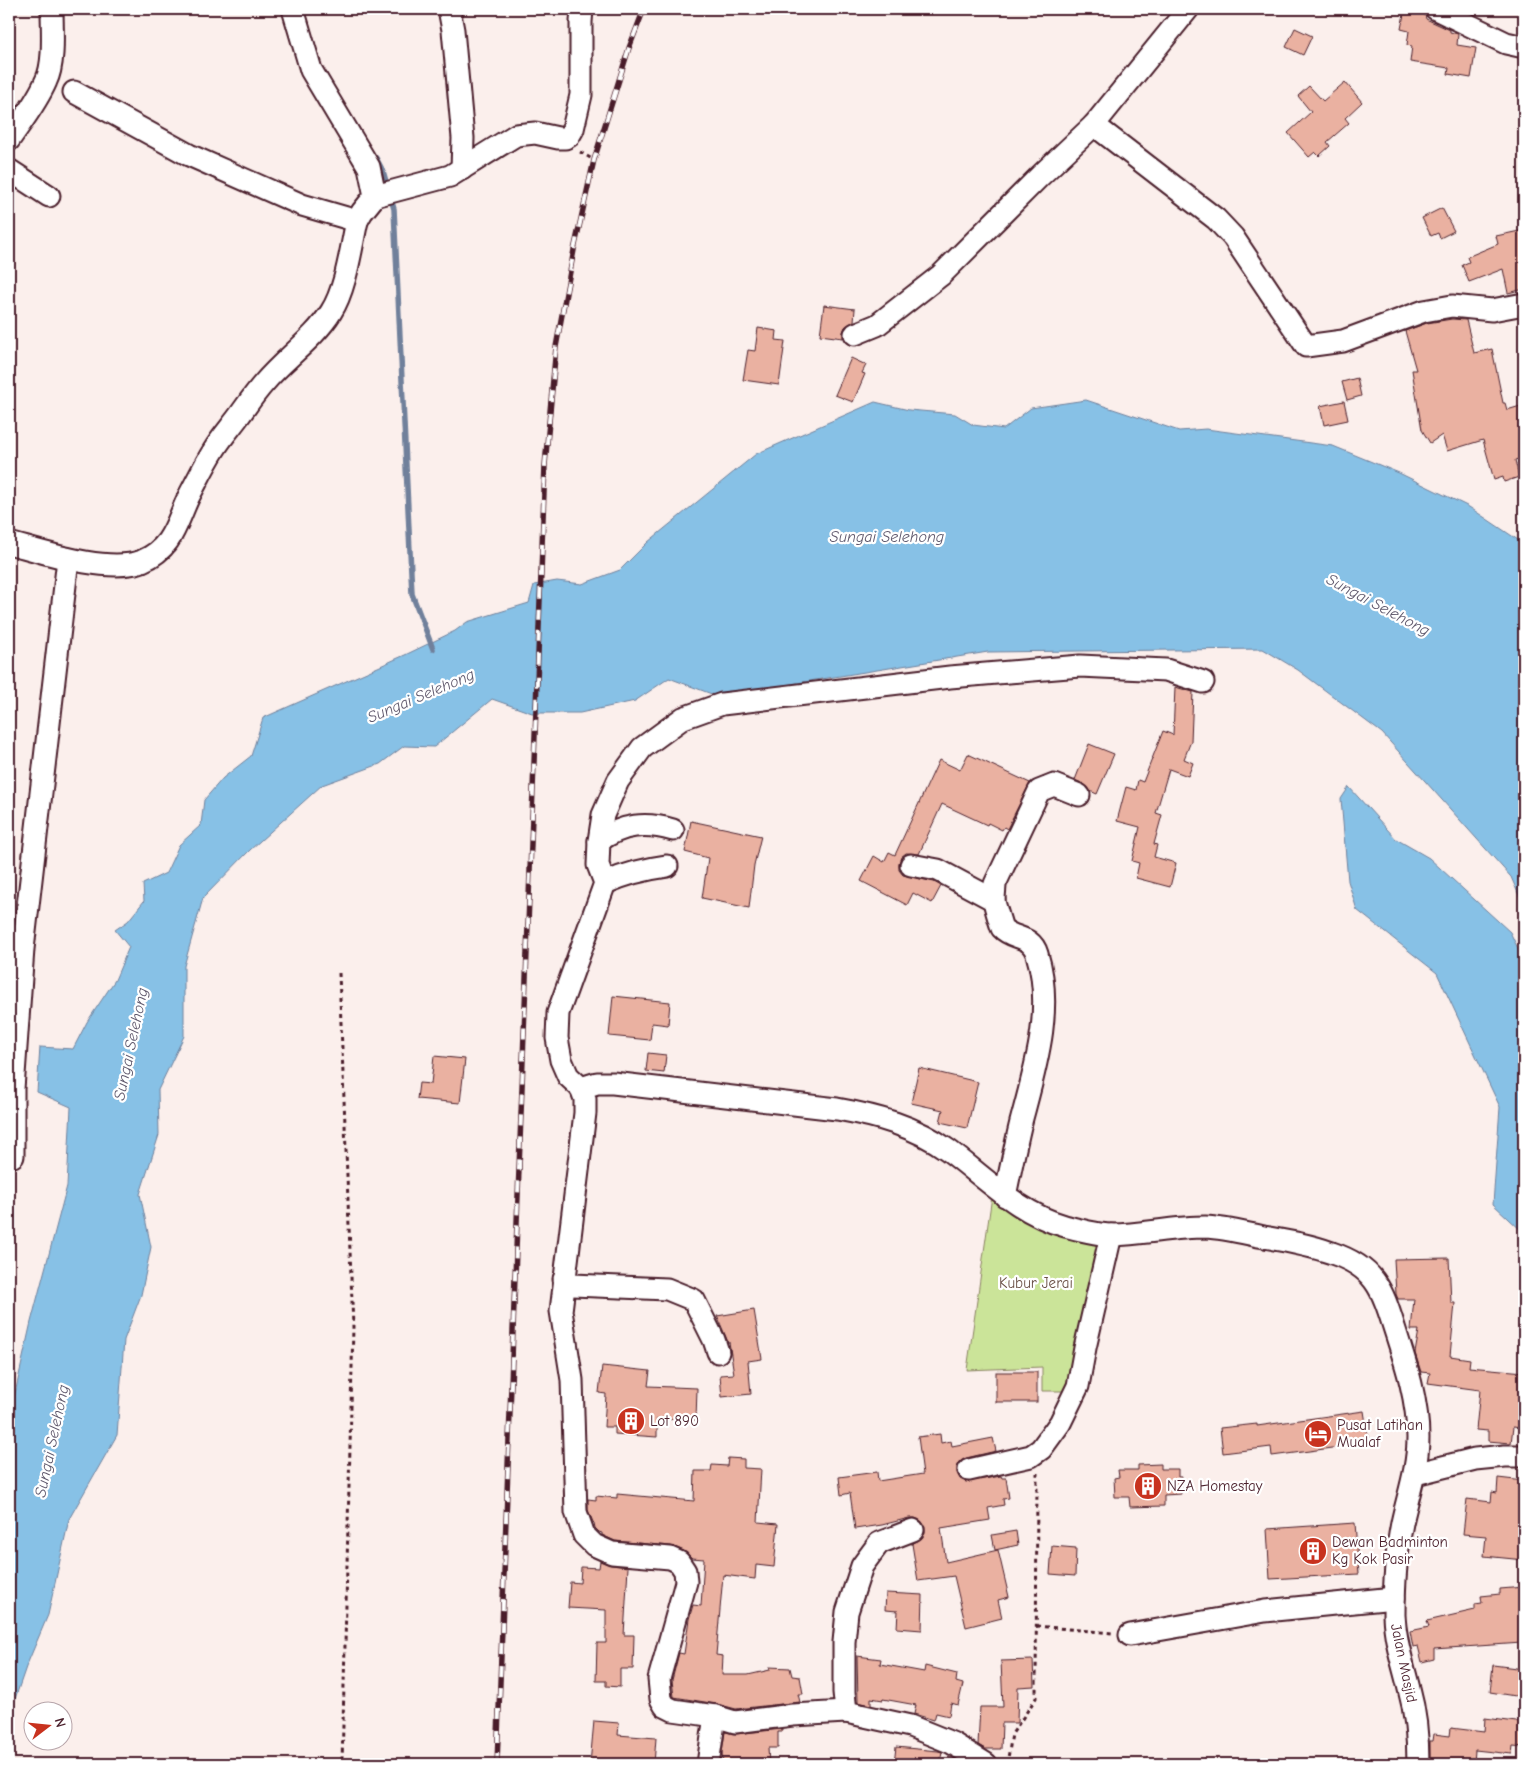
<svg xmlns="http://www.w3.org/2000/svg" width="1533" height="1773" viewBox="0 0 1533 1773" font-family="'Comic Neue',sans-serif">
<rect width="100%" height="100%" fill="#fbefec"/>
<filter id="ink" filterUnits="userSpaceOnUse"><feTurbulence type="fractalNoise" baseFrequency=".02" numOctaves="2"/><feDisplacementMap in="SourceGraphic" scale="10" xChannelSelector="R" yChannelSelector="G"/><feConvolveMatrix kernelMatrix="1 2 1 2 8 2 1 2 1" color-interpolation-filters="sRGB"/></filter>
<g filter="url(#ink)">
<!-- green -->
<path fill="#cbe499" stroke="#8a8262" d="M992 1196 1102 1240 1071 1391H1042V1367L967 1370Z"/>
<!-- water -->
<g fill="#87c1e6" stroke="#6f809b">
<path d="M1086 400 1179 431 1206 429 1333 446 1399 473 1469 507 1524 544V907L1511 877 1382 733 1298 670 1263 649 988 652 717 696 669 678 635 701 580 713H532L492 699 434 747 404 746 380 764 322 785 250 850 203 898 184 966V1036L158 1090 159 1135 140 1194 151 1247 141 1295 124 1340 117 1435 69 1519 48 1615 26 1667 9 1716V1605L11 1602 9 1599V1420L31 1322 67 1186 71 1107 37 1092 40 1047 73 1049 87 1022 115 980 129 947 115 930 128 921 144 901 143 884 166 873 179 845 201 825 204 800 223 778 251 756 263 718 405 655 455 631 467 622 529 603 534 585 557 581 582 584 620 570 648 542 756 454 875 402 909 410 955 414 973 425 1004 429 1031 408Z"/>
<path d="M1349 787 1396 839 1429 858 1510 932 1524 961V1233L1493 1204 1500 1107 1437 973 1357 910 1348 881 1341 799Z"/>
</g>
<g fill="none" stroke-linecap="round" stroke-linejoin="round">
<!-- stream -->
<path stroke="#6f809b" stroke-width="5.5" d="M376 158 383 171 394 209 412 594 433 649"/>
</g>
<!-- building -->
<g fill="#eab1a1" stroke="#4a1f2b">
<path d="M1405 9 1424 11 1426 19 1450 30V32L1458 34 1457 45 1476 48 1471 78 1448 74 1449 68 1410 62 1412 46 1407 45 1409 31 1401 29Z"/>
<path d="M1295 28 1312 36 1303 55 1286 47Z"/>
<path d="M1345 82 1362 102 1345 118 1349 123 1327 142 1330 146 1319 156 1315 152 1309 157 1288 133 1311 112 1298 96 1309 86 1323 101Z"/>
<path d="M1442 208 1454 231 1440 238 1438 233 1431 236 1422 218Z"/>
<path d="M1524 230V289L1508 293 1503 269 1469 282 1462 265 1469 262 1467 257 1498 244 1496 236Z"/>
<path d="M824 305 855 309 854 321 845 327 843 332V338L820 335Z"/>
<path d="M1452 319 1466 320 1474 353 1492 349 1503 403H1505L1507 410 1524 405V457L1515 460 1519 477 1504 482 1503 477 1494 480 1483 440 1447 451 1442 435 1430 443 1422 430 1412 370H1416L1405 331 1427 323Z"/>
<path d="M758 328 777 331 776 340 785 341 779 385 743 380 748 350 755 351Z"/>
<path d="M851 358 866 365 862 373 865 374 853 402 835 395Z"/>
<path d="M1357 378 1361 396 1347 400 1342 382Z"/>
<path d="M1344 401 1348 420 1324 425 1320 406Z"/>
<path d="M1175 687 1193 692 1191 741 1184 759 1193 763 1188 776 1169 769 1156 813 1162 815 1154 844 1157 845 1154 857 1176 863 1170 887 1136 878 1139 863 1132 861 1140 827 1117 821 1126 787 1136 790 1138 780 1143 782 1163 731 1173 735Z"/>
<path d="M1089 744 1114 754 1097 794 1090 791 1084 784 1075 780Z"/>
<path d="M968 754 1030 783 1007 829 1004 827 1002 830 988 823 987 825 942 804 919 854 906 853 901 857 899 863V870L903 875 934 882 941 886 932 903 913 893 907 905 861 881 874 856 884 862 889 852 895 855 939 760 960 770Z"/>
<path d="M691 821 761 836 754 865 749 908 702 898 708 858 685 852Z"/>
<path d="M613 996 670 1002 668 1025 652 1023 650 1040 609 1036Z"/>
<path d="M648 1053 666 1055 664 1073 646 1071Z"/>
<path d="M434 1056 465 1059 460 1103 417 1099 419 1083 431 1084Z"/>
<path d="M919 1068 978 1082 967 1128 940 1122 943 1110 911 1103Z"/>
<path d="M1449 1258 1451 1303H1455L1450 1356 1470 1359 1469 1367 1524 1372 1522 1428 1513 1427 1511 1443 1488 1441V1431L1476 1430 1480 1390 1428 1383 1430 1373 1421 1372 1415 1353 1419 1330H1411L1414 1299H1398L1396 1294 1394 1259Z"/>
<path d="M754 1310 762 1359 748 1361 751 1394 722 1397 720 1375 734 1374 729 1342H728L717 1316Z"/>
<path d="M602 1366 650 1371 648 1386 697 1388 696 1420 657 1419V1437L615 1434V1427H604L606 1394 599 1393Z"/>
<rect x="996" y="1372" width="41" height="30"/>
<path d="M1364 1411 1369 1443 1272 1456 1271 1447 1223 1453 1220 1428 1257 1424V1426Z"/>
<path d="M940 1434 941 1443 951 1441 952 1446 993 1438 996 1451 966 1458 961 1461 957 1467V1473L960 1479 966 1482 1001 1476 1002 1478H1006L1009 1498 1003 1499 1004 1505 988 1508 990 1520 941 1528 946 1562 998 1550 1009 1597 998 1600 1002 1618 966 1627 954 1576 918 1581 912 1544 922 1538 925 1532V1526L921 1521 915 1518H909L882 1525 855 1529 850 1493 841 1495 839 1477 877 1472 878 1481 923 1474 918 1437Z"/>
<path d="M728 1458 744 1459V1468L761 1469 758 1522 778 1524 774 1567 756 1565 755 1579 723 1575 716 1655 723 1656 722 1675H748L770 1670 769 1667 790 1668 792 1676 800 1677 803 1694H798L800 1702 736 1709 717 1704 674 1697 672 1680 679 1653 684 1654 689 1619 693 1605 701 1606 704 1559 692 1558 684 1551 671 1546 615 1541 602 1535V1533L599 1532 595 1528 594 1523 593 1522 588 1510V1499L596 1500V1496L617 1498V1494L694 1501 695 1471H711L712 1465 727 1466Z"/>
<path d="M1161 1464V1469H1178V1477H1181V1494L1164 1495V1506L1130 1507 1129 1497H1115L1114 1478 1119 1477 1118 1470H1138V1465Z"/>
<path d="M1498 1478 1524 1481V1560L1484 1556 1486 1536 1463 1534 1467 1499 1491 1502 1492 1492 1497 1493Z"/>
<path d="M1355 1523 1359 1574 1270 1579 1267 1529Z"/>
<path d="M1016 1531 1018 1545 995 1550 992 1535Z"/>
<path d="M1052 1546 1076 1548 1075 1576 1050 1574Z"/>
<path d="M600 1561 611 1565 628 1567 624 1635H634L633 1669H620V1687L606 1686V1681H596L597 1643H606V1610L568 1608 570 1582 580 1583 581 1567 599 1568Z"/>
<path d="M1524 1587V1608L1520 1609 1522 1643 1434 1649V1659L1422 1662 1418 1646 1413 1647 1410 1631 1429 1627 1427 1621 1475 1610V1604L1482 1603 1481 1596 1500 1594V1589Z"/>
<path d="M886 1593 923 1595 922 1630 897 1628 898 1611 885 1610Z"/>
<path d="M857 1656 881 1659 880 1664 924 1672 925 1666 957 1674 956 1682 963 1684 958 1705 951 1703 949 1716 936 1713 934 1720 914 1714 916 1705 883 1699V1700L871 1698V1705L858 1702Z"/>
<path d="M1033 1660 1034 1686 1018 1687 1017 1723H1002L1001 1749H985L978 1745 980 1707H1003L1001 1661Z"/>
<path d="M1493 1665 1524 1669 1521 1697 1490 1692Z"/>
<path d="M1485 1718 1524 1723V1747L1513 1746 1512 1754 1475 1750 1474 1764H1454L1430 1761V1741H1433L1434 1734 1450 1736 1451 1728 1484 1732Z"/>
<path d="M594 1721 619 1723 618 1735 656 1738 654 1764H590Z"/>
<path d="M782 1729V1732H778V1748H768L769 1764H723L722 1752 725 1732 736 1734Z"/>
<path d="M896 1747 938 1751 942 1752 940 1764H894Z"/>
</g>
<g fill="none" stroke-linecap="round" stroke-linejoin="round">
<defs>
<g id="minor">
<path d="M293 9 311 70 369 167 375 196"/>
<path d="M449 9 453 30 463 138 462 169"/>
<path d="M1436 9 1506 43 1524 47"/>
<path d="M74 92 189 155 302 205 357 221"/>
<path d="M1094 125 1216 219 1233 237 1306 346 1343 341 1424 311 1452 306 1492 310 1524 304"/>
<path d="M9 140C22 121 37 102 46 81 55 63 52 29 52 9"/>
<path d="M9 170 49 196"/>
<path d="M855 334 877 325 941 275 1040 176 1094 125 1188 9"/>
<path d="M9 543C43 552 108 574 142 561 173 548 176 523 189 496 197 481 205 464 214 450 221 438 231 427 239 416 247 405 255 393 264 383 285 358 314 339 331 312 346 289 351 248 357 221L362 212 375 196 450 176 516 135 535 133 558 138H565L569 136 573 129 581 95V22L582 9"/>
<path d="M673 830C646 822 623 824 599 841L598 865 605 883 558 1013 557 1038 561 1060 568 1076 581 1088 597 1083H613L837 1109C877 1116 915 1126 948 1150 986 1178 1018 1213 1065 1226 1080 1230 1098 1235 1113 1235 1144 1234 1174 1227 1205 1227 1225 1228 1244 1233 1264 1237 1287 1241 1310 1245 1332 1253 1374 1267 1382 1288 1394 1327 1406 1364 1418 1400 1418 1438 1418 1468 1408 1495 1402 1523 1396 1553 1394 1584 1394 1615 1395 1641 1403 1664 1409 1689 1416 1714 1418 1739 1418 1764"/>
<path d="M599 841 603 815 618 781 642 748 683 718 722 704 950 677 1080 666 1166 670 1203 682"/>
<path d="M911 865 938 870 994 900"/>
<path d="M605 883C625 874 645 869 667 866"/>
<path d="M581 1088 585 1099V1113L561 1311 572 1380 576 1512 584 1535 594 1545 612 1553 670 1558 679 1562 685 1571 686 1582 659 1679 661 1699 665 1706 673 1710 715 1716 735 1722 793 1715 846 1712 910 1726 952 1743 986 1764"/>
<path d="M13 1156V1089L23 949 68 559"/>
<path d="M1005 1196C1010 1172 1015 1147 1021 1122 1035 1069 1054 1009 1037 954 1031 934 1013 940 1002 928 1001 926 994 903 994 900 994 895 995 889 995 884L1039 791 1054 785 1079 795"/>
<path d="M564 1279 573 1285 667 1289 694 1300 714 1340 718 1352"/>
<path d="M969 1470 1031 1456 1041 1449 1060 1423 1078 1386 1085 1348 1111 1235"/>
<path d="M1415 1474 1475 1459 1505 1456H1524"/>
<path d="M1130 1635 1265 1611 1394 1598"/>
<path d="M846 1712 844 1692V1642L847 1612 862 1566 879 1543 913 1530"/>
<path d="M708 1764 715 1716"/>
</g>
</defs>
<!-- minor casing -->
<use href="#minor" stroke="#4a1f2b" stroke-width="25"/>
<!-- path -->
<g stroke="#4a1f2b" stroke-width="3" stroke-dasharray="4 4" stroke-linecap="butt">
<path d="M580 152 594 160"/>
<path d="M339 973 353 1327 342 1764"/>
<path d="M1036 1626 1112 1633"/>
<path d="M1007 1764 1012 1734 1036 1698 1037 1473"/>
</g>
<!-- minor -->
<use href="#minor" stroke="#fff" stroke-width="21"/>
<defs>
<path id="rail" d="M497 1764 545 465 556 347 574 250 594 160 629 48 644 9"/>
</defs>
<!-- rail casing -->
<use href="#rail" stroke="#4a1f2b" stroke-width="5.5"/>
<!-- rail -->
<use href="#rail" stroke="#fff" stroke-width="4" stroke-dasharray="11" stroke-linecap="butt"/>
</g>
</g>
<!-- icons -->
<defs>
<symbol id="building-disc" viewBox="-11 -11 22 22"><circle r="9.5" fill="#c8321e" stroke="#fff"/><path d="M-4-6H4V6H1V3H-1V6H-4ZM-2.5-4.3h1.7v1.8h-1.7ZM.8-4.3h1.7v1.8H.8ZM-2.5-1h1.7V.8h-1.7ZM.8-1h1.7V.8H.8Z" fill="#fff"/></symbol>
<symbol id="hotel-disc" viewBox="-11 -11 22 22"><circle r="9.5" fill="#c8321e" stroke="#fff"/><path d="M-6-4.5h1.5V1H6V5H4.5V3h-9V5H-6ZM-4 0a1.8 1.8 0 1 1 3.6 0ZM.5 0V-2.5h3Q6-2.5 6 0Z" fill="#fff"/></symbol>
</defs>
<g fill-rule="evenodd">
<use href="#building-disc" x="615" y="1405" width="32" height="32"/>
<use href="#hotel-disc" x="1302" y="1418" width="32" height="32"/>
<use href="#building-disc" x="1132" y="1470" width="32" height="32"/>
<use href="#building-disc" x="1297" y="1535" width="32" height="32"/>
</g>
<g text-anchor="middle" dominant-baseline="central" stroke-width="4.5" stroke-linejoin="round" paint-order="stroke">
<!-- park labels -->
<g font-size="15" fill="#6a5046" stroke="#fff">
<text x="1036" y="1283">Kubur Jerai</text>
</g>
<!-- poi labels -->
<g font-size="15" fill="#4a1f2b" stroke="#fff" text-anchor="start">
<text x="650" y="1421">Lot 890</text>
<text x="1337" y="1425">Pusat Latihan<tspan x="1337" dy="17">Mualaf</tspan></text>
<text x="1167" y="1486">NZA Homestay</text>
<text x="1332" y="1542">Dewan Badminton<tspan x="1332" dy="17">Kg Kok Pasir</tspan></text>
</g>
<!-- street labels -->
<g font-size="15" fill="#4a1f2b" stroke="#fff">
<text transform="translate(1404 1663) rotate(78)">Jalan Masjid</text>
</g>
<!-- water labels -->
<g font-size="16" font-style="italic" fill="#5f586c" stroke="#fff">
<text x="887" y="537">Sungai Selehong</text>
<text transform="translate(1378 605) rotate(28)">Sungai Selehong</text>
<text transform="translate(421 696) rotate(-23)">Sungai Selehong</text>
<text transform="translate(131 1044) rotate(-78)">Sungai Selehong</text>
<text transform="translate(52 1441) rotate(-78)">Sungai Selehong</text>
</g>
</g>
<!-- margin -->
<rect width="1533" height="1773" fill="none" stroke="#fff" stroke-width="30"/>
<rect x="15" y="15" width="1503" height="1743" fill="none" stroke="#4a1f2b" stroke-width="2" filter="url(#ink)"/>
<!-- north arrow -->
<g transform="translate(48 1726) rotate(74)"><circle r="24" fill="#ffffff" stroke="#b7a5aa"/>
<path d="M0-4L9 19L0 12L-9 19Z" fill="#c8321e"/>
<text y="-8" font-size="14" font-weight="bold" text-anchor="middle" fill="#4a1f2b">N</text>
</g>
</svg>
